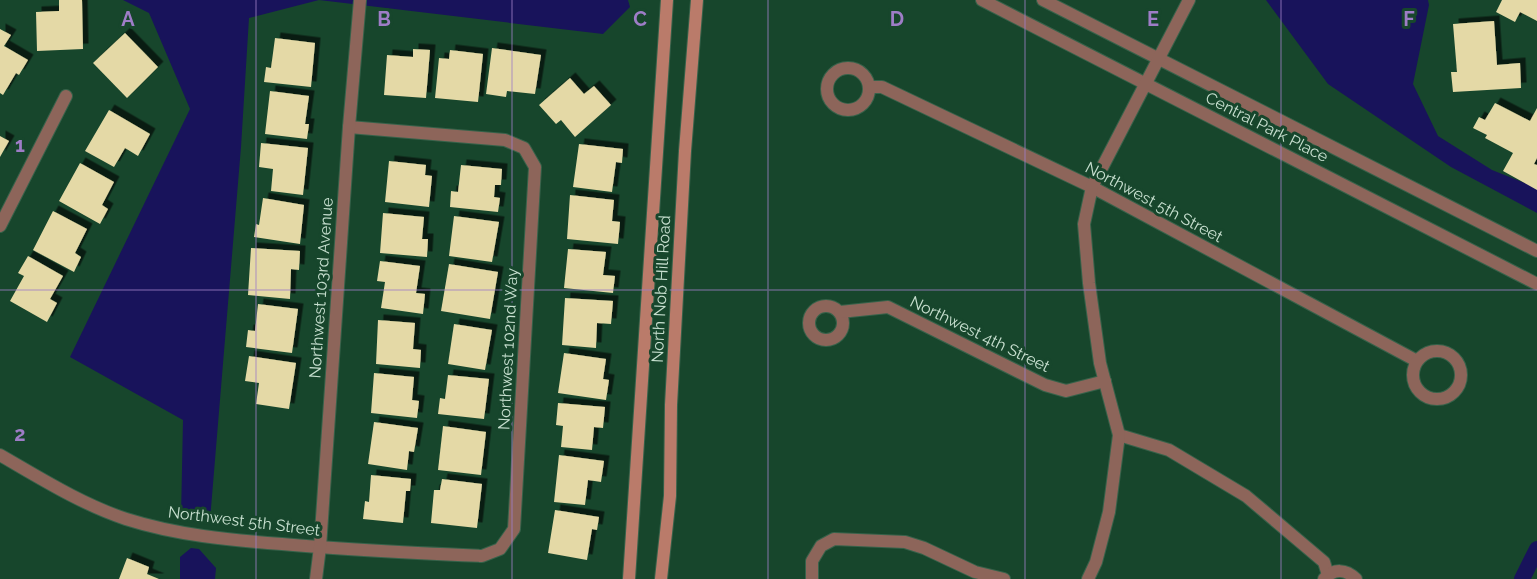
<svg xmlns="http://www.w3.org/2000/svg" width="1537" height="579" viewBox="0 0 1537 579" font-family="Raleway,sans-serif">
<defs>
<filter id="shadow"><feDropShadow dx="5.5" dy="-5.5" stdDeviation="0" flood-color="#0009"/></filter>
</defs>
<rect width="100%" height="100%" fill="#17462c"/>
<!-- water -->
<g fill="#18135b">
<path d="M123 0H628L630 7 603 34 319 0 249 18 241 147 210 520 201 524 181 518 183 420 70 357 190 109 149 13Z"/>
<path d="M1266 0H1428L1429 5 1413 84 1438 136 1492 170 1537 188V213L1451 167 1328 84Z"/>
<path d="M191 548 199 549 216 568 215 579H180V557Z"/>
</g>
<g fill="none" stroke-linecap="round" stroke-linejoin="round">
<!-- canal -->
<path stroke="#18135b" stroke-width="16" d="M1522 579 1537 549"/>
</g>
<!-- building -->
<g fill="#e4d9a6" filter="url(#shadow)">
<path d="M59 0H82L83 49 37 51 36 12 59 11Z"/>
<path d="M1502 0H1537V21L1520 12 1515 22 1496 12Z"/>
<path d="M1494 21 1497 65 1520 63 1521 88 1453 92 1451 72H1457L1453 24Z"/>
<path d="M0 29 11 35 4 46 28 60 19 75 16 73 3 95 0 93Z"/>
<path d="M125 33 158 67 127 98 93 63Z"/>
<path d="M275 38 315 43 311 87 264 82 266 67 271 68Z"/>
<path d="M492 48 541 55 535 94 507 91 506 97 486 94Z"/>
<path d="M413 49 430 50 426 98 384 95 387 55 413 57Z"/>
<path d="M450 50 483 54 478 102 435 98 439 58 449 59Z"/>
<path d="M570 78 584 94 594 86 611 105 575 137 561 120 556 124 539 105Z"/>
<path d="M270 91 309 96 305 124H309L307 139 265 134Z"/>
<path d="M1495 103 1530 121 1537 108V158L1534 164 1537 165V190L1503 171 1513 153 1485 138 1487 135 1473 128 1479 117 1485 120Z"/>
<path d="M109 110 150 134 138 156 125 148 114 167 85 151Z"/>
<path d="M0 136 9 141 0 157Z"/>
<path d="M261 143 308 148 303 195 271 191 273 169 259 167Z"/>
<path d="M579 144 623 149 622 163 616 162 612 192 573 187Z"/>
<path d="M389 161 426 165 425 175 432 176 429 207 385 202Z"/>
<path d="M80 163 114 182 102 205 108 209 100 224 59 201Z"/>
<path d="M461 165 502 169 501 185H495L494 197 500 198 498 212 450 207 451 191 458 192Z"/>
<path d="M570 195 614 200 612 221 620 222 618 244 567 239Z"/>
<path d="M263 198 304 205 300 244 254 237 256 224 259 225Z"/>
<path d="M53 211 87 229 75 253 81 257 74 272 33 250Z"/>
<path d="M383 213 424 217 422 239H428L427 257 380 253Z"/>
<path d="M454 216 499 222 492 262 449 256Z"/>
<path d="M251 248 300 251 299 270 291 269 290 299 248 295Z"/>
<path d="M568 249 606 252 603 275 615 276 613 293 564 288Z"/>
<path d="M28 256 63 276 50 299 57 303 47 322 10 301 24 276 18 273Z"/>
<path d="M380 261 420 266 416 293 425 294 423 314 381 308 385 282 377 281Z"/>
<path d="M449 264 498 272 490 319 441 311Z"/>
<path d="M565 298 613 301 611 324 597 323 596 348 562 345Z"/>
<path d="M258 304 298 309 292 353 246 347 248 330 255 331Z"/>
<path d="M378 320 415 323 413 349 421 350 420 368 376 364Z"/>
<path d="M454 324 492 330 485 370 448 364Z"/>
<path d="M564 353 606 359 603 379 609 380 606 400 558 393Z"/>
<path d="M249 356 296 363 289 409 256 404 259 383 245 381Z"/>
<path d="M374 373 414 377 412 400 419 401 417 418 371 413Z"/>
<path d="M448 375 489 379 484 419 438 414 440 398 445 399Z"/>
<path d="M558 403 605 407 603 428 594 427 592 450 561 447 563 426 556 425Z"/>
<path d="M374 422 418 428 414 452 409 451 407 470 368 464Z"/>
<path d="M443 426 486 432 481 475 438 470Z"/>
<path d="M559 455 604 461 601 482 588 480 585 505 554 502Z"/>
<path d="M371 475 411 479 410 491H406L403 523 363 519 365 501 369 502Z"/>
<path d="M442 479 482 484 477 528 431 523 434 490H440Z"/>
<path d="M555 510 599 517 597 530 592 529 587 560 548 553Z"/>
<path d="M127 558 149 567 147 574 159 579H119Z"/>
</g>
<g fill="none" stroke-linecap="round" stroke-linejoin="round">
<defs>
<g id="street">
<path d="M982 0 1537 284"/>
<path d="M1043 0 1537 251"/>
<circle cx="848" cy="89" r="21"/>
<path d="M870 87H882L1092 187 1417 361"/>
<path d="M0 226 66 96"/>
<circle cx="826" cy="323" r="17"/>
<path d="M840 312 888 307 1045 385 1066 391 1105 381"/>
<circle cx="1437" cy="375" r="24"/>
<path d="M1119 435 1169 450 1246 496 1324 562 1328 575"/>
<path d="M0 455C40 478 81 504 126 519 176 535 229 540 282 544 349 550 416 553 482 556L500 549 514 529 535 167 524 148 505 140 349 127"/>
<path d="M316 579 320 547 349 127 360 0"/>
<path d="M812 579V561L821 546 834 539 905 542 924 548 975 572 1004 579"/>
<path d="M1088 579 1096 562 1109 512 1119 435 1100 363 1089 283 1084 224 1092 187 1189 0"/>
<path d="M1324 579C1334 568 1346 569 1356 579"/>
</g>
<g id="secondary">
<path d="M629 579 667 0"/>
<path d="M661 579 670 496 671 405 685 151 697 0"/>
</g>
</defs>
<!-- street casing -->
<use href="#street" stroke="#37624a" stroke-width="14"/>
<!-- secondary casing -->
<use href="#secondary" stroke="#37624a" stroke-width="14"/>
<!-- street -->
<use href="#street" stroke="#8d655a" stroke-width="12"/>
<!-- secondary -->
<use href="#secondary" stroke="#ba7b6a" stroke-width="12"/>
</g>
<!-- grid -->
<path fill="none" stroke="#9e7dc7" stroke-width="1.5" stroke-opacity="0.55" d="M256 0V579M512 0V579M768 0V579M1025 0V579M1281 0V579M0 290H1537"/>
<g text-anchor="middle" dominant-baseline="central" stroke-width="6" stroke-linejoin="round" paint-order="stroke">
<!-- street labels -->
<g font-size="16" fill="#c8e0d0" stroke="#17462c">
<text transform="translate(1267 127) rotate(27)">Central Park Place</text>
<text transform="translate(1154 202) rotate(28)">Northwest 5th Street</text>
<text transform="translate(321 288) rotate(-86)">Northwest 103rd Avenue</text>
<text transform="translate(661 289) rotate(-87)">North Nob Hill Road</text>
<text transform="translate(980 334) rotate(26)">Northwest 4th Street</text>
<text transform="translate(508 349) rotate(-87)">Northwest 102nd Way</text>
<text transform="translate(244 521) rotate(7)">Northwest 5th Street</text>
</g>
</g>
<g font-size="20" text-anchor="middle" font-weight="bold" fill="#9e7dc7" stroke="#17462c" stroke-width="6" stroke-linejoin="round" paint-order="stroke">
<text x="128" y="26">A</text>
<text x="384" y="26">B</text>
<text x="640" y="26">C</text>
<text x="897" y="26">D</text>
<text x="1153" y="26">E</text>
<text x="1409" y="26">F</text>
<text x="20" y="152">1</text>
<text x="20" y="441">2</text>
</g>
</svg>
